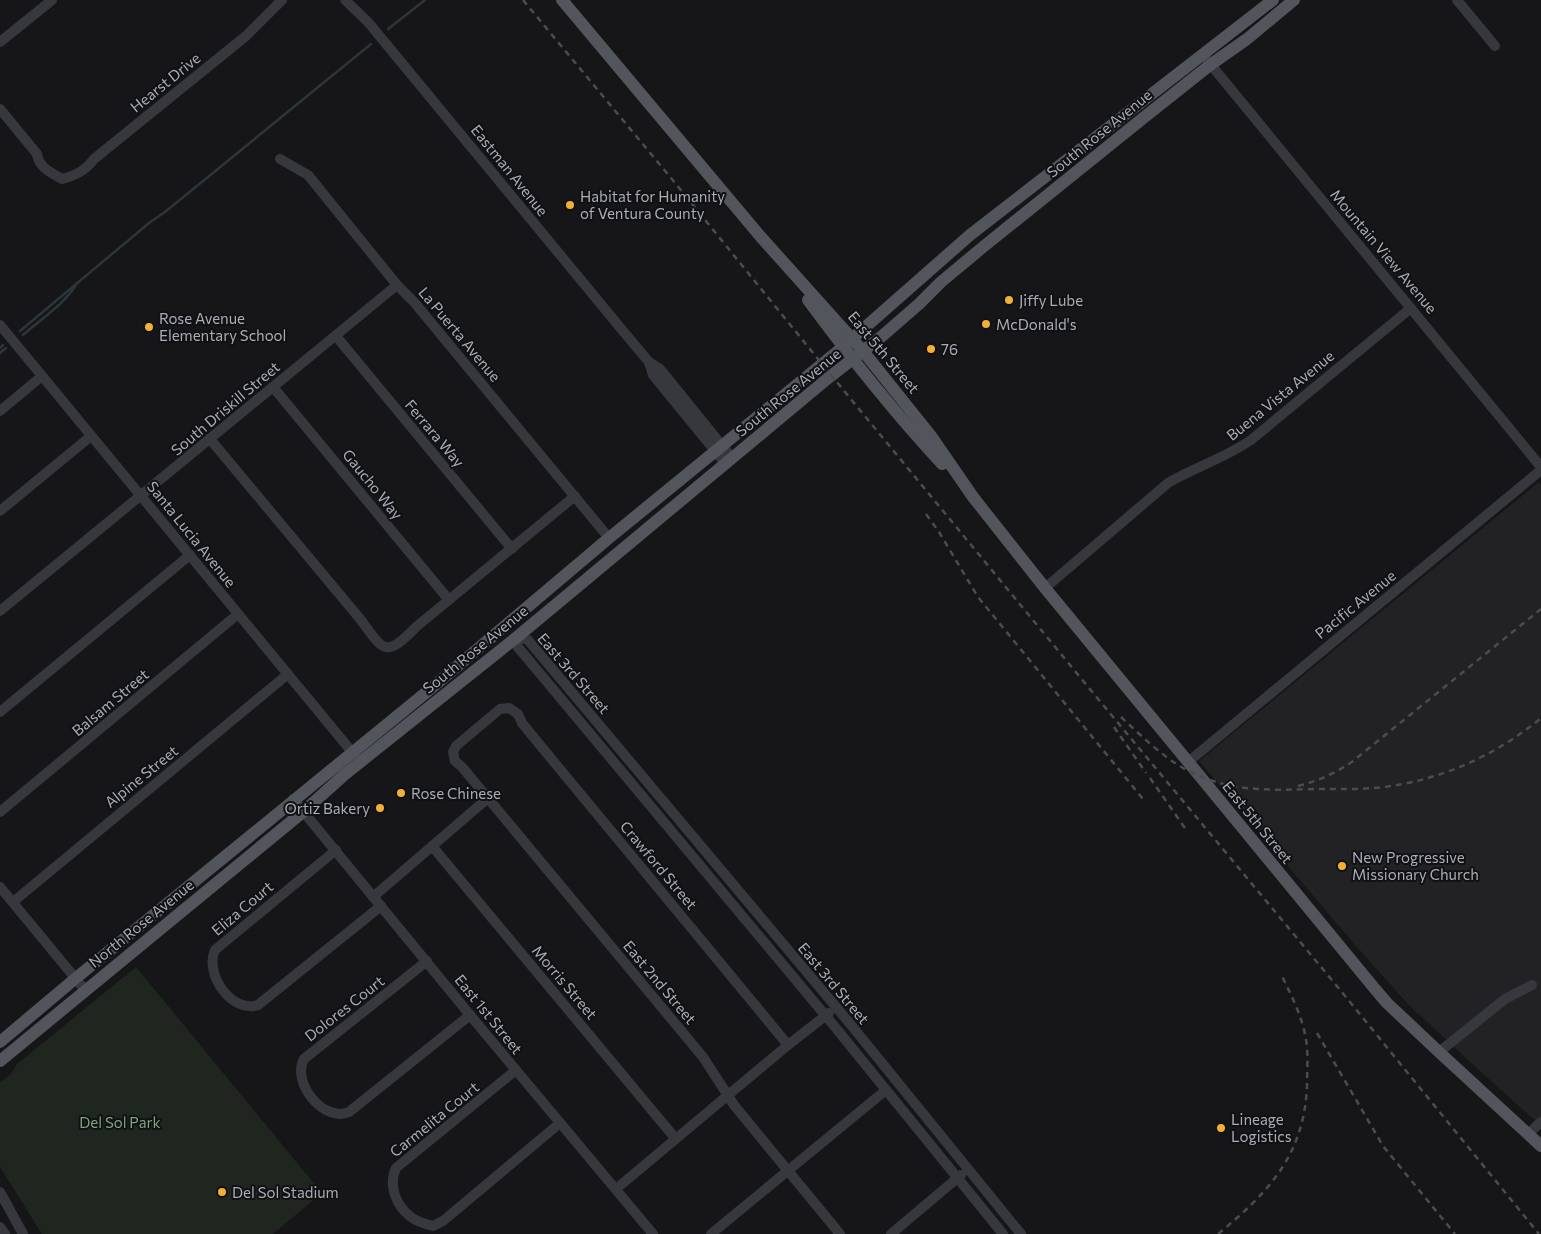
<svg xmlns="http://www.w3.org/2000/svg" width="1541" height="1234" viewBox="0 0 1541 1234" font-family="Commissioner,sans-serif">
<rect width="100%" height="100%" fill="#161618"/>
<!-- built -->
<path fill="#222225" d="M1539 482 1541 485V1126L1481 1072 1408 1004 1356 946 1199 761Z"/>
<!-- green -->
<path fill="#1e261f" d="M136 967 322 1193 273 1234H42L0 1167V1082L10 1075 17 1064Z"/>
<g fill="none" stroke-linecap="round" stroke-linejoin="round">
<!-- stream -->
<g stroke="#2c353c" stroke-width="2.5">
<path d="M388 29 425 0"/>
<path d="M20 331 149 223 165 212 371 44"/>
<path d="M23 335C41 319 63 305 76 285"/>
<path d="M0 348 3 345"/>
<path d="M0 353 6 348"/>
</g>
<!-- minor -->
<g stroke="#37383d" stroke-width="10">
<path d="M345 0 368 22 623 331 649 362 660 369 732 458"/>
<path d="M1457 0 1495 46"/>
<path d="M0 42 52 0"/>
<path d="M1207 60 1541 467"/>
<path d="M0 109 37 154C39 168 52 173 62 179 76 175 85 171 94 159L246 36 282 0"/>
<path d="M280 159 308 175 397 285 414 302 452 348 609 538"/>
<path d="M0 325 357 758"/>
<path d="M336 336 512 549"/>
<path d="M649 362 653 375 725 463"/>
<path d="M273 387 449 600"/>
<path d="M0 411 42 376"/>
<path d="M210 439 361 620C384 652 386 658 416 627L575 496"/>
<path d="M0 511 91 436"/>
<path d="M1045 588 1168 483C1195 467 1225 458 1251 440L1411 308"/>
<path d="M0 611 397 285"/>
<path d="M517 637 528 640 847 1020 1021 1234"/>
<path d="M517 637V646L835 1027 1003 1234"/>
<path d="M0 712 190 555"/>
<path d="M1188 762 1541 470"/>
<path d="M293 799 470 1015 653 1234"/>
<path d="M0 812 238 614"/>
<path d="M432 846 675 1138"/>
<path d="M336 850 215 950C204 974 232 1014 258 1005L381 906"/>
<path d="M0 887 85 990"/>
<path d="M373 897 488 798"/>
<path d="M13 902 288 674"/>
<path d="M427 961 304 1059C291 1083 324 1123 349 1112L470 1015"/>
<path d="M788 1045 540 745 522 723 518 714 509 708 500 709 456 746 453 752 455 761 462 767 703 1057 734 1105 840 1234"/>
<path d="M1439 1052 1505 999 1532 985"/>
<path d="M516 1070 396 1168C388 1185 396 1206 411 1217 417 1222 425 1224 433 1226L443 1221 560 1123"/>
<path d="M1528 1134 1541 1122"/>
<path d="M616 1189 788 1045 829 1013"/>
<path d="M0 1192 23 1234"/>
<path d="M0 1227 5 1234"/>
<path d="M711 1234 886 1090"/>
<path d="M891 1234 961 1175"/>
</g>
<!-- major -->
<g stroke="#53555c" stroke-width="12">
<path d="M562 0 760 236 863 351 931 436 973 497 1045 588 1375 989 1387 1003 1439 1052 1541 1146"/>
<path d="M808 300C850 357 894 412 942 464"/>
<path d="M0 1042 76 978 428 691 609 538 837 352 970 235 1273 0"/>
<path d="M0 1061 304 811 344 775 517 637 827 379 881 337 919 304 941 282 983 247 1142 119 1210 65 1247 39 1294 0"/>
</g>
<!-- rail -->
<g stroke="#4a4c52" stroke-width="2.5" stroke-dasharray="6 5" stroke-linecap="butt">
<path d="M523 0 671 178 831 375 1084 682 1341 991 1539 1234"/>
<path d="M926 514 939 532 978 597 1143 799"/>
<path d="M1121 717C1145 739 1168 763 1199 776 1239 792 1273 790 1315 789 1340 789 1366 790 1391 786 1446 778 1499 753 1541 718"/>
<path d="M1114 727 1146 773"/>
<path d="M1150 778 1187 831"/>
<path d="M1298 786C1318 781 1336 773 1353 761L1541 609"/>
<path d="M1317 1033 1383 1146 1455 1234"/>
<path d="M1218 1234C1269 1192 1304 1155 1307 1086 1307 1073 1308 1060 1307 1048 1305 1022 1293 999 1282 976"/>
</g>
</g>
<!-- markers -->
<g fill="#f2b134" stroke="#111113" stroke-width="2">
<circle cx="570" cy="205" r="5"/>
<circle cx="1009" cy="300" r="5"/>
<circle cx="986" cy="324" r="5"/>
<circle cx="149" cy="327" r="5"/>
<circle cx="931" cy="349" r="5"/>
<circle cx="401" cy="793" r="5"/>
<circle cx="380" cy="808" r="5"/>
<circle cx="1342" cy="866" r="5"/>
<circle cx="1221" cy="1128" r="5"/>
<circle cx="222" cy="1192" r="5"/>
</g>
<g text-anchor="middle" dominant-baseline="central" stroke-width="4" stroke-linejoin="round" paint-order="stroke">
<!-- street labels -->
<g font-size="15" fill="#a8adb8" stroke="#111113">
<text transform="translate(165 82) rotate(-39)">Hearst Drive</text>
<text transform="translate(1099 133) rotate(-39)">South Rose Avenue</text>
<text transform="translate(510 170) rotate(51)">Eastman Avenue</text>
<text transform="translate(1384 251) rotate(50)">Mountain View Avenue</text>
<text transform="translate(460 334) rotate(50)">La Puerta Avenue</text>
<text transform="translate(884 352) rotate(50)">East 5th Street</text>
<text transform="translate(788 392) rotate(-39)">South Rose Avenue</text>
<text transform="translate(1280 395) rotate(-39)">Buena Vista Avenue</text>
<text transform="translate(225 408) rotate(-40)">South Driskill Street</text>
<text transform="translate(435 433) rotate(50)">Ferrara Way</text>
<text transform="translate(373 484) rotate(51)">Gaucho Way</text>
<text transform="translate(192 534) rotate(51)">Santa Lucia Avenue</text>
<text transform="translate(1355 604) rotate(-39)">Pacific Avenue</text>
<text transform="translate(475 649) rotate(-39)">South Rose Avenue</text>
<text transform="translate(574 673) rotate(49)">East 3rd Street</text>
<text transform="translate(110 702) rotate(-40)">Balsam Street</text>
<text transform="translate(141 776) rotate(-39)">Alpine Street</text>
<text transform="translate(1258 822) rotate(51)">East 5th Street</text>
<text transform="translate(659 865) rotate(50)">Crawford Street</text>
<text transform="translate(242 908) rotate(-40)">Eliza Court</text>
<text transform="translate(141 923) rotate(-39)">North Rose Avenue</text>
<text transform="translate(565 982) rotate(50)">Morris Street</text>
<text transform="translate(660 982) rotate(50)">East 2nd Street</text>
<text transform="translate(834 983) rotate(50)">East 3rd Street</text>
<text transform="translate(344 1008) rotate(-38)">Dolores Court</text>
<text transform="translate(489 1014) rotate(51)">East 1st Street</text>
<text transform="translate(434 1119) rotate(-39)">Carmelita Court</text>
</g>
<!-- poi labels -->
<g font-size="15" fill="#a8adb8" stroke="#111113" text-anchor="start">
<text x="580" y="196">Habitat for Humanity<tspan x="580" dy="17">of Ventura County</tspan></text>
<text x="1019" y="300">Jiffy Lube</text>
<text x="159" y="318">Rose Avenue<tspan x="159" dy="17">Elementary School</tspan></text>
<text x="996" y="324">McDonald's</text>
<text x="941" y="349">76</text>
<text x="411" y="793">Rose Chinese</text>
<text x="370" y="808" text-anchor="end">Ortiz Bakery</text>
<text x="1352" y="857">New Progressive<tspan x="1352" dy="17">Missionary Church</tspan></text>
<text x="1231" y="1119">Lineage<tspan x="1231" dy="17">Logistics</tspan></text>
<text x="232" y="1192">Del Sol Stadium</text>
</g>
<!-- park labels -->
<g font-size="15" fill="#7fa381" stroke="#111113">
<text x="120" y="1122">Del Sol Park</text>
</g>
</g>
</svg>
